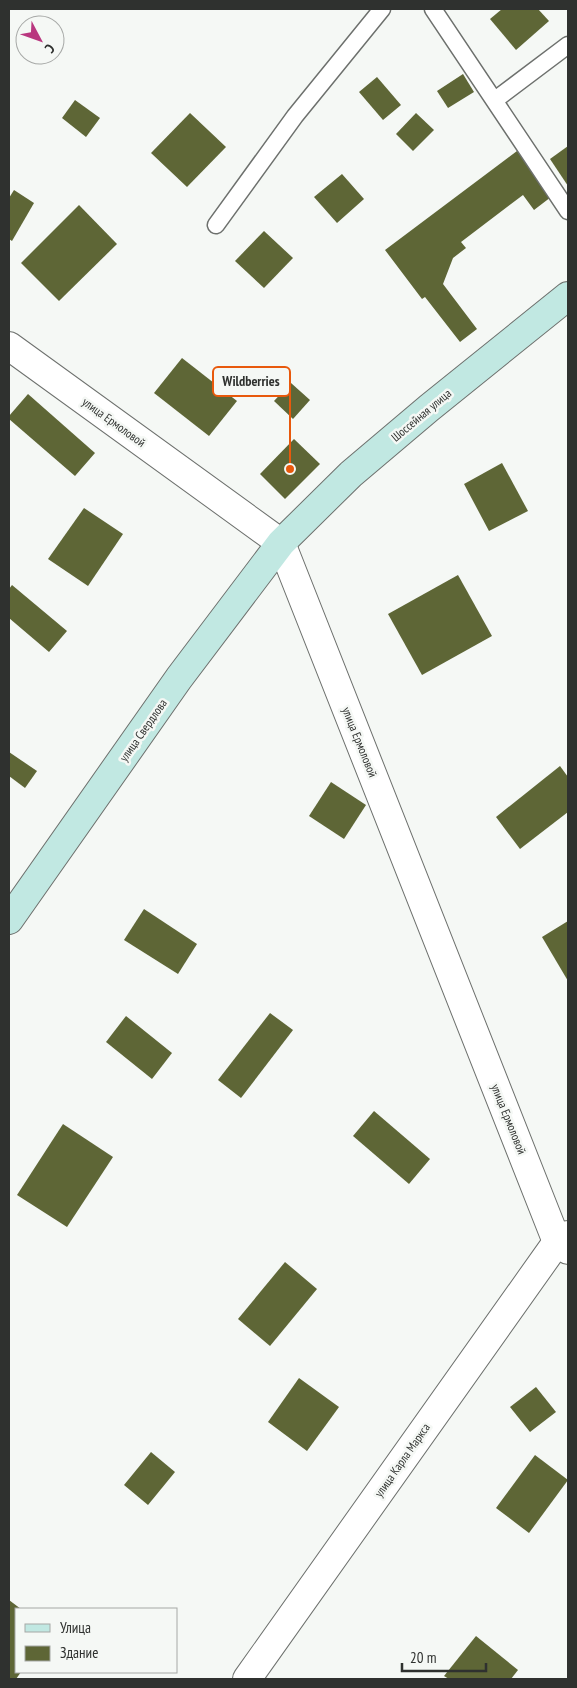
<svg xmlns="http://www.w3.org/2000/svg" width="577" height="1688" viewBox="0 0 577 1688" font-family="'PT Sans Narrow',sans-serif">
<rect width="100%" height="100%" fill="#f5f8f5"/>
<!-- building -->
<g fill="#5e6636">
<path d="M502 9H538L549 21 516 50 490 19Z"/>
<path d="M463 74 474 92 448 108 437 91Z"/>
<path d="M377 77 401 105 383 120 359 92Z"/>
<path d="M75 100 100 118 86 137 62 118Z"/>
<path d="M190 113 226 147 187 187 151 153Z"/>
<path d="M416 113 434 130 413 151 396 134Z"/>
<path d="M568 146V186L550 159Z"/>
<path d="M517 151 551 197 534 210 523 195 461 242 466 248 453 258 443 284 477 329 460 342 425 297 422 299 385 250Z"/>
<path d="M342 174 364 199 337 223 314 197Z"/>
<path d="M14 190 34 203 12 241 9 239V198Z"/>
<path d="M79 205 117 244 59 301 21 263Z"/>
<path d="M264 231 293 258 264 288 235 261Z"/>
<path d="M182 358 237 401 209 436 154 393Z"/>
<path d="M291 383 310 400 293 419 274 401Z"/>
<path d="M28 394 95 453 75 476 9 419V416Z"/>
<path d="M294 439 320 464 285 499 260 474Z"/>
<path d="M502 463 528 511 489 531 464 484Z"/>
<path d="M84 508 123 534 88 586 48 559Z"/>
<path d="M458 575 492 636 422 675 388 614Z"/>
<path d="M12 585 67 631 49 652 9 618V589Z"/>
<path d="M9 752 37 771 25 788 9 776Z"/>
<path d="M560 766 568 777V812L520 849 496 817Z"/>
<path d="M331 782 366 805 344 839 309 816Z"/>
<path d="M144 909 197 944 178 974 124 940Z"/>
<path d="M568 921V981L542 937Z"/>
<path d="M270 1013 293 1030 241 1098 218 1080Z"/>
<path d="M126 1016 172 1053 152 1079 106 1042Z"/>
<path d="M374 1111 430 1159 409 1184 353 1136Z"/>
<path d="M63 1124 113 1157 67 1227 17 1195Z"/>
<path d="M285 1262 317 1289 270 1346 238 1319Z"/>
<path d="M299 1378 339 1407 307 1451 268 1422Z"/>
<path d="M536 1387 556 1412 530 1432 510 1407Z"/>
<path d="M151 1452 175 1472 148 1505 124 1485Z"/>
<path d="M535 1455 568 1480 529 1533 496 1508Z"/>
<path d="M9 1600 21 1609H16V1672H21L16 1679H9Z"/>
<path d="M476 1636 518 1670 511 1679H449L444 1676Z"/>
</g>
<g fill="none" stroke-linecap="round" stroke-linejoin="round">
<defs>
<g id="lane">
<path d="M433 9 568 211"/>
<path d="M495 100 568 45"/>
<path d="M216 225 295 116 382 9"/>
</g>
<g id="street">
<path d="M9 346 281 543 557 1242 568 1250"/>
<path d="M247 1679 557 1242 568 1235"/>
</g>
<path id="secondary" d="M9 920 179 678 281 543 351 474 429 408 568 296"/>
</defs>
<!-- lane casing -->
<use href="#lane" stroke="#6d706d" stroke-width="19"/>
<!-- street casing -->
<use href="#street" stroke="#6d706d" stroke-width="30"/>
<!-- secondary casing -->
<use href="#secondary" stroke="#6d706d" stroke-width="30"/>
<!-- lane -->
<use href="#lane" stroke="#fff" stroke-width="16"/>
<!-- street -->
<use href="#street" stroke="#fff" stroke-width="28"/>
<!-- secondary -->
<use href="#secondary" stroke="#c1e8e2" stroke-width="28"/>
</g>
<g text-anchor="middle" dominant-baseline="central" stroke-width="5" stroke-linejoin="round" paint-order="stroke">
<!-- street labels -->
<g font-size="12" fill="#2f312f" stroke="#f5f8f5">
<text transform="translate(421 415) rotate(-40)">Шоссейная улица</text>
<text transform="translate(114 422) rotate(36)">улица Ермоловой</text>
<text transform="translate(143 730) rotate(-55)">улица Свердлова</text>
<text transform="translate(360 742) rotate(68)">улица Ермоловой</text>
<text transform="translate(509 1119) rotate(68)">улица Ермоловой</text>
<text transform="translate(402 1460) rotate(-55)">улица Карла Маркса</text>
</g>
</g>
<!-- callouts -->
<path fill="none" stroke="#e8590c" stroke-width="2" d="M290 469L290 382"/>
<circle fill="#e8590c" stroke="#f5f8f5" stroke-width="2" cx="290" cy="469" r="5"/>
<rect fill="#f5f8f5" stroke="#e8590c" stroke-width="2" x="213" y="367" width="77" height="29" rx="5"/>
<g font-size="14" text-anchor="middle" font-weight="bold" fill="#2f312f">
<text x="251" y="386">Wildberries</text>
</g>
<!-- border -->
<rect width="577" height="1688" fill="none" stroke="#2f312f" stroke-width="20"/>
<!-- legend -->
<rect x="15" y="1608" width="162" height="65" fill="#f5f8f5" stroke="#a6a8a6"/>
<rect x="25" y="1624" width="25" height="8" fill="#c1e8e2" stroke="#a6a8a6"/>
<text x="60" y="1633" font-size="15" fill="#2f312f">Улица</text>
<rect x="25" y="1646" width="25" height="15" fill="#5e6636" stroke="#a6a8a6"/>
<text x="60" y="1658" font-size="15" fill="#2f312f">Здание</text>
<!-- north arrow -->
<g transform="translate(40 40) rotate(131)"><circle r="24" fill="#f5f8f5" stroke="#a6a8a6"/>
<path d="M0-4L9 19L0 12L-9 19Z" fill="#b9377f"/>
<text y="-8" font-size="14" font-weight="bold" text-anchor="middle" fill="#2f312f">С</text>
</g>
<!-- scale -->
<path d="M402 1663v8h84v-8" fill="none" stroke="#2f312f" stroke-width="2.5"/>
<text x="410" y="1663" font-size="15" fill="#2f312f" stroke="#f5f8f5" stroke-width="4" paint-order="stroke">20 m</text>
</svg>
